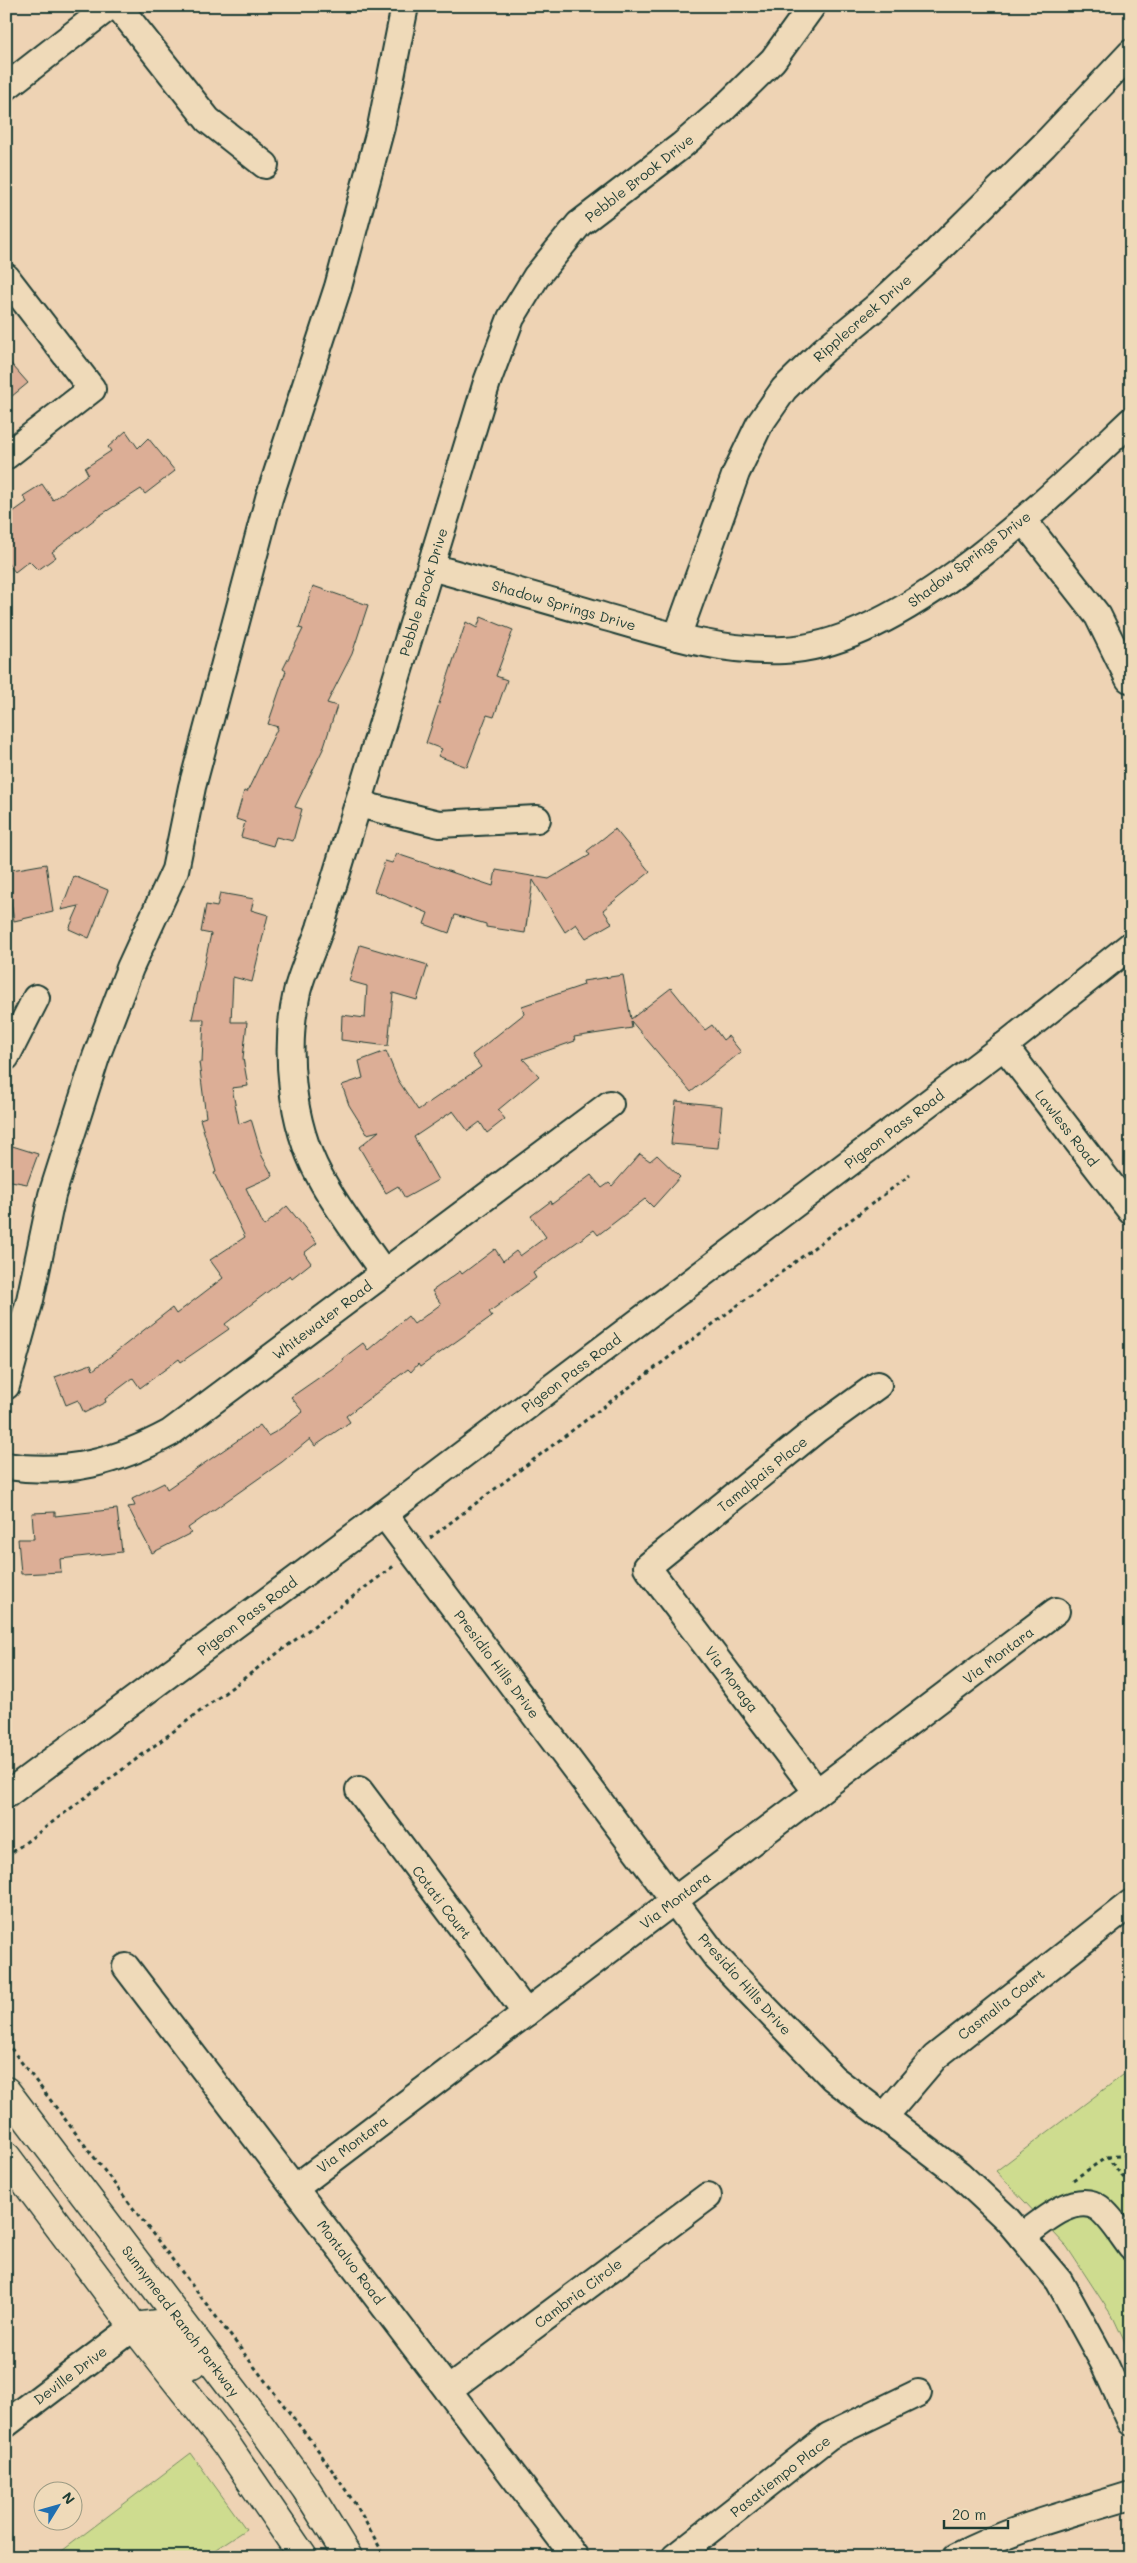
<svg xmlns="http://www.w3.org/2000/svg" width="1137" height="2563" viewBox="0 0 1137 2563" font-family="Mali,sans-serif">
<rect width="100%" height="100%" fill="#eed3b4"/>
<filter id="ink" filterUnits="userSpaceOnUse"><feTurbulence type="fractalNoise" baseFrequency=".02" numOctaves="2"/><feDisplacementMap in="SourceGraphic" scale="10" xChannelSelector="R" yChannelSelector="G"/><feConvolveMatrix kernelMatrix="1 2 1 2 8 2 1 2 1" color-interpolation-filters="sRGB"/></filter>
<g filter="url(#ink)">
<!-- green -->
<g fill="#cedc8f" stroke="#768c62">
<path d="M1131 2069V2356L1114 2319 1067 2247 996 2171Z"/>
<path d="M191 2453 246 2529 204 2557H54Z"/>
</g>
<!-- building -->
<g fill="#dcae96" stroke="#1f3d34">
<path d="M6 358 28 383 6 401Z"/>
<path d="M126 431 138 448 148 438 175 471 145 494 141 489 99 516 52 552 56 557 38 570 29 561 15 572 6 561V517L27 502 23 496 42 484 53 500 88 474 85 468 111 451 108 447Z"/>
<path d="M313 586 368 605 352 654 327 703 337 706 323 749 295 807 302 809 293 841 276 837 273 846 241 837 245 822 236 819 244 791 247 792 278 727 268 724 286 671 283 669 303 629 299 628Z"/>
<path d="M481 617 513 630 496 676 507 680 494 717 487 715 467 767 438 756 442 749 426 743 466 622 477 628Z"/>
<path d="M615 829 650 872 603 910 612 923 586 938 576 924 565 932 533 880 525 933 486 927V924L455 915 449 933 424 924 428 913 374 891 385 861 392 863 397 854 493 886 496 870 549 879 590 855 587 851Z"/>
<path d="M46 864 53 912 14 921 6 871Z"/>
<path d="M74 876 108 890 89 938 69 929 79 906 61 910Z"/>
<path d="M220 893 254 899 251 910 268 915 252 982 233 977 231 1022H247L243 1058 248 1086 232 1088 239 1124 251 1119 262 1156 273 1176 246 1188 264 1226 287 1206 317 1243 304 1253 311 1263 292 1278 290 1275 225 1324 229 1329 181 1362 179 1359 140 1388 133 1378 105 1399 106 1402 84 1413 78 1400 66 1405 55 1377 91 1364 93 1370 172 1308 176 1314 223 1278 210 1260 245 1237 214 1173 216 1172 200 1119 206 1117 199 1062H202L204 1019H192L211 934 201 932 206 905 217 907Z"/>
<path d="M360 945 428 965 417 1000 393 993 388 1046 341 1040 342 1015 365 1018 367 986 349 981Z"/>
<path d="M623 975 631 1019 671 988 705 1030 712 1025 723 1040 728 1036 741 1052 691 1092 631 1021 632 1028 574 1037 575 1041 523 1059 539 1076 498 1110 505 1119 487 1133 480 1122 468 1131 453 1111 414 1137 438 1180 405 1198 398 1186 386 1193 359 1147 379 1131 367 1134 349 1105 342 1085 363 1078 359 1061 386 1051 398 1080 418 1110 481 1067 472 1055 524 1014 522 1006 584 985 583 981Z"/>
<path d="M676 1101 722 1106 718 1148 671 1144Z"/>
<path d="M6 1144 38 1154 27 1184 6 1180Z"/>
<path d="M640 1154 650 1161 657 1155 680 1177 653 1207 645 1199 598 1235 594 1230 533 1273 536 1278 489 1312 492 1316 420 1367 418 1364 411 1372 408 1369 346 1416 350 1422 315 1446 310 1439 282 1462 188 1528 191 1533 152 1553 128 1507 135 1506 132 1499 164 1483 167 1489 260 1425 268 1436 277 1431 303 1412 291 1397 343 1361 342 1359 363 1343 368 1350 408 1316 414 1324 441 1304 432 1291 460 1271 462 1274 495 1249 503 1261 516 1251 520 1256 546 1237 531 1216 551 1201 552 1204 591 1175 602 1188 609 1183 612 1186Z"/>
<path d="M117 1509 122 1552 60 1559 61 1572 21 1574 18 1539H34L32 1513 55 1512V1516Z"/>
</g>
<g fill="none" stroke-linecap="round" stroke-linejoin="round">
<defs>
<g id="minor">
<path d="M118 6 208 120 265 165"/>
<path d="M6 87 110 6"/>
<path d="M6 277 92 389 6 456"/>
<path d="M1023 520 1098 616 1129 679"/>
<path d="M431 567C488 583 545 599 602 616 661 633 722 653 784 650 902 645 1048 499 1131 421"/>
<path d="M677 637 736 473 759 425 784 389 824 350 875 308 937 251 1044 145 1131 53"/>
<path d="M358 804 439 824 537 819"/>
<path d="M1004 1046 1131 1211"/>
<path d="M6 1057 36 998"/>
<path d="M384 1273C362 1241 337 1209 319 1175 291 1123 284 1049 297 992 302 971 313 949 320 928L487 382 511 318 536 277 579 224 681 146 718 114 773 60 812 6"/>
<path d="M6 1386 30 1300 52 1195 96 1057 130 968 175 870 192 787 269 498 338 287 381 127 405 6"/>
<path d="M6 1466C68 1475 116 1462 170 1433L610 1104"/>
<path d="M384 1514 717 1958 833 2078 959 2174 1006 2218 1059 2281 1104 2363 1131 2422"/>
<path d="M359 1790 526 2013"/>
<path d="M817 1792 647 1567 817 1429 878 1385"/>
<path d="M6 1795 384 1514 1004 1046 1131 945"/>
<path d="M126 1967 575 2557"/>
<path d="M884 2117 935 2057 1131 1903"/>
<path d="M295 2188 1056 1611"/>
<path d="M1022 2237C1040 2223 1076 2191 1099 2208 1112 2218 1121 2234 1131 2247"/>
<path d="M448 2390 708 2196"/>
<path d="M6 2424 134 2327"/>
<path d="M675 2557 829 2436 918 2393"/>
<path d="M956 2557C1011 2528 1072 2513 1131 2495"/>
</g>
<g id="major">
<path d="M6 2091 257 2421 306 2489 348 2557"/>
<path d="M6 2156 134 2327 226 2444 303 2557"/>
<path d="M134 2327 156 2324 176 2343 192 2364"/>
</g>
</defs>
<!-- minor casing -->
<use href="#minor" stroke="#1f3d34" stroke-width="30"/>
<!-- major casing -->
<use href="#major" stroke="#1f3d34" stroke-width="31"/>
<!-- path -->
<g stroke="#1f3d34" stroke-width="3" stroke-dasharray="4 4" stroke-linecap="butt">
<path d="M430 1538 910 1175"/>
<path d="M6 1857 395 1565"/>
<path d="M6 2042 318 2450 358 2508 385 2557"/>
<path d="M1107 2157 1131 2155"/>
<path d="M1125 2178 1131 2172"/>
<path d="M1073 2180 1107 2157 1131 2187"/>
</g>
<!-- minor -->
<use href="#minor" stroke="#efdab9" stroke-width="26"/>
<!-- major -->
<use href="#major" stroke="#efdab9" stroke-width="28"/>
</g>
</g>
<g text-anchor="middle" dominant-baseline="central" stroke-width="5" stroke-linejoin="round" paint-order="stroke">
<!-- street labels -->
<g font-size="14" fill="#1f3d34" stroke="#efdab9">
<text transform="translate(639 178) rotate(-38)">Pebble Brook Drive</text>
<text transform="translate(862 318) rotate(-41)">Ripplecreek Drive</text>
<text transform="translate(969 559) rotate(-37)">Shadow Springs Drive</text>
<text transform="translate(423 592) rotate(-73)">Pebble Brook Drive</text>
<text transform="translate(564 605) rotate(16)">Shadow Springs Drive</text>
<text transform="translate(1067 1128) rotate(52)">Lawless Road</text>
<text transform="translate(894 1129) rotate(-37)">Pigeon Pass Road</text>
<text transform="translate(322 1320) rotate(-37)">Whitewater Road</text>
<text transform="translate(571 1373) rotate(-37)">Pigeon Pass Road</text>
<text transform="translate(762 1474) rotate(-39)">Tamalpais Place</text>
<text transform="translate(247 1616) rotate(-37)">Pigeon Pass Road</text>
<text transform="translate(998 1655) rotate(-37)">Via Montara</text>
<text transform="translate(497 1664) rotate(53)">Presidio Hills Drive</text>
<text transform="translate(732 1679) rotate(53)">Via Moraga</text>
<text transform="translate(675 1900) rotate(-37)">Via Montara</text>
<text transform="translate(442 1902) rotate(53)">Cotati Court</text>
<text transform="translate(745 1984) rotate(48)">Presidio Hills Drive</text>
<text transform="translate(1001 2004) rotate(-38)">Casmalia Court</text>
<text transform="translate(352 2144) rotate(-37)">Via Montara</text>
<text transform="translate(351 2262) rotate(53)">Montalvo Road</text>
<text transform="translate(578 2293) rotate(-37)">Cambria Circle</text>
<text transform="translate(181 2321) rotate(53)">Sunnymead Ranch Parkway</text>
<text transform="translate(70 2375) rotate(-37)">Deville Drive</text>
<text transform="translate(780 2476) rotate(-38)">Pasatiempo Place</text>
</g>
</g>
<!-- margin -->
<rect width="1137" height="2563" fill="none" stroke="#efdab9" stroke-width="25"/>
<rect x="12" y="12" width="1112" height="2538" fill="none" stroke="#1f3d34" stroke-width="2" filter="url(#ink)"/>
<!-- north arrow -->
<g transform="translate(58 2506) rotate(53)"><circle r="24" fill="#efdab9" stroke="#9c9b84"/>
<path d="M0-4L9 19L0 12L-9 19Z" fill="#1f6fb2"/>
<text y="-8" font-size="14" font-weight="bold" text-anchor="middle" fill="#1f3d34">N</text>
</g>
<!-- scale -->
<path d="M944 2520v8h64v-8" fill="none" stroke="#1f3d34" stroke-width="2.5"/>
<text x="952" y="2520" font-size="15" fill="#1f3d34" stroke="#efdab9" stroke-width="4" paint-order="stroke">20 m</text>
</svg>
